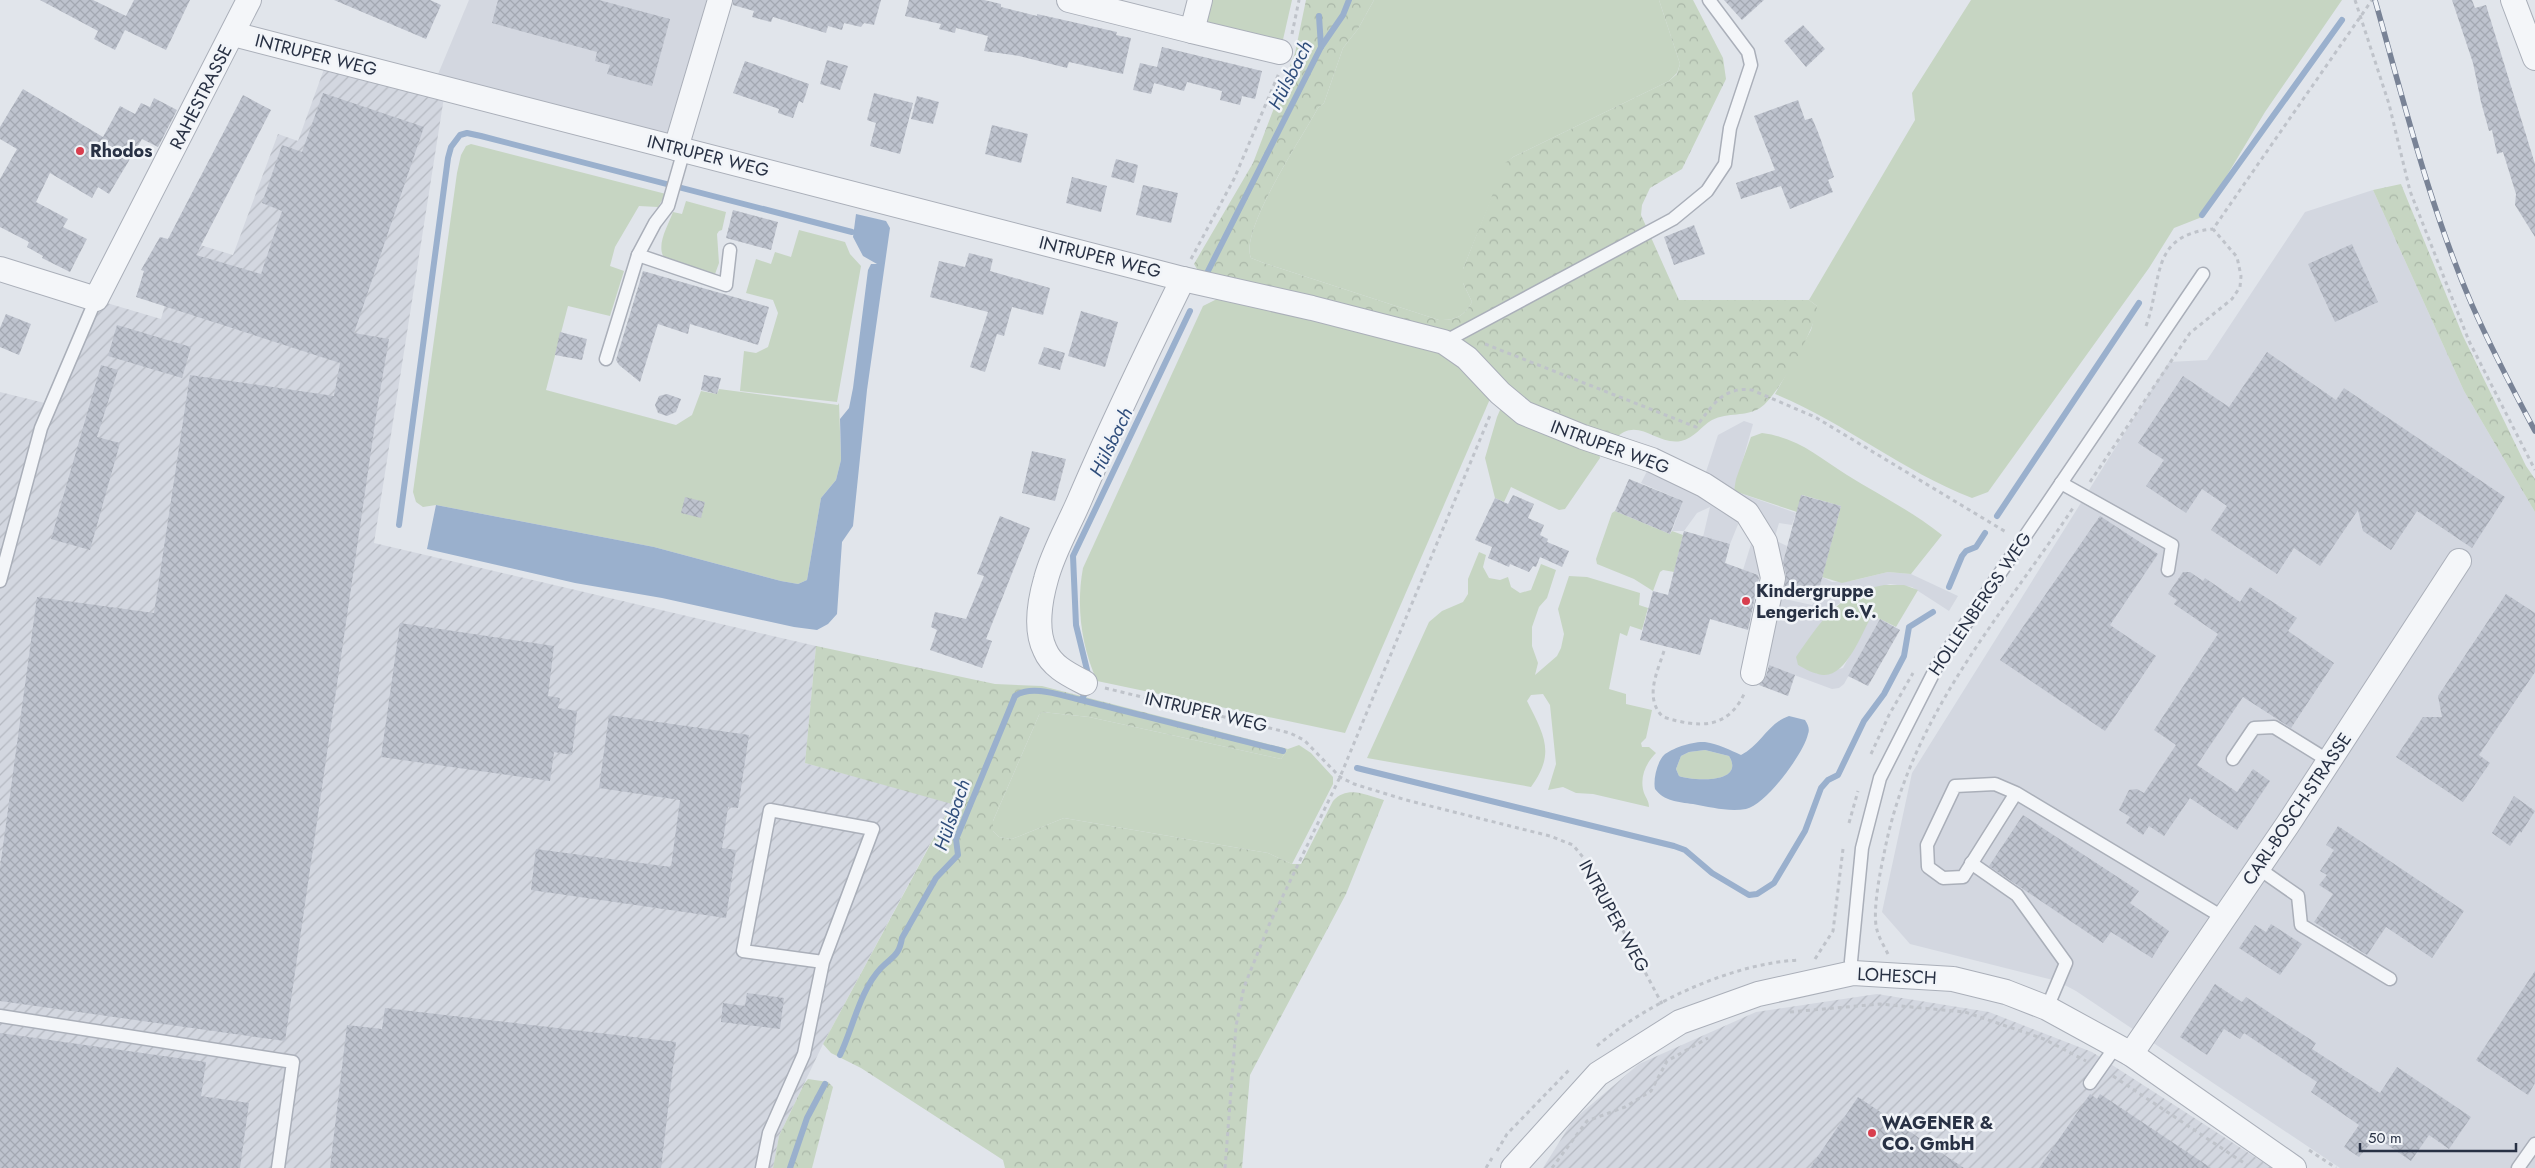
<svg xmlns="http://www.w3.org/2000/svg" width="2535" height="1168" viewBox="0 0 2535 1168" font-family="Jost,sans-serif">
<defs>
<pattern id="industrial-furrows" width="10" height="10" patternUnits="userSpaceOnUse" patternTransform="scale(1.25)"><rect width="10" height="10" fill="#d3d7e0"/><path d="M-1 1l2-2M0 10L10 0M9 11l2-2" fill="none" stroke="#b5b9c1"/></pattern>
<pattern id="forest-crowns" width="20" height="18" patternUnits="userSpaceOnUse" patternTransform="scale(1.25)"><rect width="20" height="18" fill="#c6d5c2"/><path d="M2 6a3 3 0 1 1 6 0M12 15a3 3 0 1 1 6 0" fill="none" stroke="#aab7a8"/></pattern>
<pattern id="building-cross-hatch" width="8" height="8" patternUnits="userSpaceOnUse" patternTransform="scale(1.25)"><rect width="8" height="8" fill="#bec3ce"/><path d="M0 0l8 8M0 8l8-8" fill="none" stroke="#a3a8b2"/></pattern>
</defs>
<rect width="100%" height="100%" fill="#e1e5eb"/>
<!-- built -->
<g fill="#d3d7e0">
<path d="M469 0H707L668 135 436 79Z"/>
<path d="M2373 190 2464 391 2535 512V1168H2340L2076 991 2057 981 1910 944 1882 912 1912 773 2169 362 2207 360 2305 212Z"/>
<path d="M1744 421 1753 424 1734 491 1796 513 1792 525 1779 523 1774 540 1787 546 1776 590 1780 598 1812 605 1816 600 1822 577 1832 582 1851 581 1888 572 1911 574 1958 596 1949 611 1912 587 1890 584 1860 592 1835 606 1798 665 1818 674 1843 668 1872 615 1880 619 1844 684 1839 688 1832 689 1762 663 1766 577 1743 570 1752 541 1739 522 1730 544 1703 537 1710 507 1697 513 1684 531H1672L1683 501 1641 483 1648 469 1704 478 1718 435Z"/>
</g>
<!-- industrial -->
<g fill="url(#industrial-furrows)">
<path d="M324 69 444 97 374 543 816 646 805 763 952 803 823 1044 779 1136 773 1168H0V392L57 406 100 301 161 319 184 240 233 255 278 134 298 141Z"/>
<path d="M1877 994 1989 1012 2092 1052 2272 1168H1543L1573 1120 1639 1064 1756 1012Z"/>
</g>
<!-- grass -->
<g fill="#c6d5c2">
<path d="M1208 0H1292L1282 44 1209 27 1204 16Z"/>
<path d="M1374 0H1659L1680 64 1677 73 1669 81 1513 157 1506 163 1463 269V283L1472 302C1464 316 1455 321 1439 320L1264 263 1251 258C1239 231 1303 136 1318 108L1324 103 1343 48 1358 29Z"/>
<path d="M1971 0H2342L2265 112 2202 217 2174 228 2149 268 1988 492 1972 498C1902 471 1844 422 1775 394L1811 330 1817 306 1809 300 1915 120 1912 93Z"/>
<path d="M471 144 666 194 658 207 639 206 615 247 610 266 624 271 610 316 568 306 546 390 676 425 692 415 701 391 717 394 719 389 838 405 839 403 841 460 836 480 821 498 807 580 798 584 781 581 654 547 436 505 423 507 416 502 413 492 457 173 461 155 466 146Z"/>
<path d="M686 201 726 212 722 230 719 231 717 234 719 263 715 274 665 259C655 246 668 226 673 212L682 214Z"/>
<path d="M799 230 845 242 850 254 861 266 837 402 740 391 744 351 756 353 768 347 778 313 773 300 746 293 756 259 771 264 775 252 791 257Z"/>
<path d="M1217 299 1237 302 1447 353 1490 399 1345 733 1097 681C1081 646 1076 605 1083 568L1203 306Z"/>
<path d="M1503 403 1599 451 1600 458 1565 509 1559 510 1511 487 1504 502 1495 498 1485 458 1497 417Z"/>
<path d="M1762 433C1799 438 1817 456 1847 475 1879 495 1912 511 1942 535L1911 574 1888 572 1842 583 1822 577 1841 506 1802 495 1797 512 1734 491 1736 479 1751 437Z"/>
<path d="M1615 511 1670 534 1672 531 1683 535 1674 572 1663 570 1660 572 1653 591 1634 579 1597 564 1596 559 1612 513Z"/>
<path d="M1479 552 1486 555 1483 567 1489 578 1500 580 1508 577 1511 587 1520 593 1531 590 1541 564 1556 570 1547 598 1539 607 1532 627V646L1538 663 1535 675 1557 656 1561 648 1564 634 1558 609 1569 576 1587 577 1640 593 1639 605 1648 608 1642 630 1630 626 1627 636 1620 633 1609 689 1626 694V704L1652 710 1646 738 1641 743 1642 747H1649L1656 753C1646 763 1639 777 1644 793 1646 798 1649 801 1649 807L1593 794 1576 793 1563 787 1548 790 1556 764 1550 705 1543 694 1531 695 1527 701C1544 735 1556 753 1531 787L1367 758 1429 622 1442 611 1463 602 1468 594V579Z"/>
<path d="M1884 585H1904L1918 590 1896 627 1872 615C1862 633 1846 677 1823 675 1814 674 1805 669 1798 665L1796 657C1821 621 1838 593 1884 585Z"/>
<path d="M1042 712 1089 717 1281 759 1288 749 1299 745 1311 753 1333 777V784L1292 864 1268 853 1064 818 1012 839 999 837 993 831V821L1039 715Z"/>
<path d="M1705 750 1729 756C1746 784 1692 781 1679 776L1676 769 1681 756 1689 752Z"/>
</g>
<!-- forest -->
<g fill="url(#forest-crowns)">
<path d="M1306 0H1374L1358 29 1343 48 1324 103 1318 108C1303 136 1239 231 1251 258L1264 263 1439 320C1455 321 1464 316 1472 302L1463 283V269L1505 163 1513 157 1669 81 1677 74 1680 64 1659 0H1693L1723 58 1726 79 1682 169 1650 188 1642 205 1641 215 1679 300H1809L1817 306C1818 326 1777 397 1760 408 1746 417 1728 412 1712 420 1701 426 1695 438 1681 441 1656 446 1637 414 1614 440L1548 418 1463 348 1197 269 1194 264 1253 163 1295 53Z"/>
<path d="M2401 184 2463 336 2526 466 2535 479V512L2464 391 2373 190Z"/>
<path d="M816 646 995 684 1042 686 1288 749 1281 759 1089 717 1042 712 1039 715 993 821V831L999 837 1012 839 1064 818 1268 853 1292 864H1301L1333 801C1348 785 1365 795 1384 800L1346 894 1250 1075 1242 1168H1005L1003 1160 861 1068 831 1053 823 1044 952 804 805 763Z"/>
<path d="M808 1079 828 1082 833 1087 812 1168H773L779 1136 804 1084Z"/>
</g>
<!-- water -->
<g fill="#9ab0cd" fill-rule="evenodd">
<path d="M856 214 886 221 890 228 867 390 853 526 842 542 837 614 828 624 817 630 794 627 662 598 575 583 427 549 436 505 654 547 781 581 798 584 807 580 821 498 836 480 841 460 840 419 849 408 853 388 868 270 871 264H877L863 256 853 237Z"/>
<path d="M1789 716 1805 720C1808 725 1810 729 1808 734 1804 753 1766 805 1746 809 1728 812 1710 807 1693 804 1678 802 1664 801 1655 789 1653 780 1657 762 1664 755 1672 748 1693 741 1705 742 1719 744 1730 750 1741 755 1761 745 1768 723 1789 716ZM1705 750 1729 756C1746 784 1692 781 1679 776L1676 769 1681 756 1689 752Z"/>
</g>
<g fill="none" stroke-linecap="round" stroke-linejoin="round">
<!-- stream -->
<g stroke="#9ab0cd" stroke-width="6">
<path d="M1319 16 1321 47"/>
<path d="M2202 215 2342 20"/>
<path d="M1207 273 1321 47 1343 15 1349 0"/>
<path d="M1997 516 2139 303"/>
<path d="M399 525 448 158 451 147 460 135 467 133 481 136 852 232"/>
<path d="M1949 587 1962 556 1966 551 1976 547 1985 533"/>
<path d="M1089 678 1076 625 1073 556 1190 311"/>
<path d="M1081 700 1283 751"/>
<path d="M1357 768 1674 846 1685 850 1712 873 1749 895 1757 894 1774 883 1805 831 1821 788 1828 780 1838 775 1864 721 1884 694 1904 656 1909 627 1933 612"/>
<path d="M840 1055C853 1028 860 990 881 968 893 956 899 956 902 938L936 878 958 855 956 839 959 832 1015 696C1032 684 1062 696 1081 700L1086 692"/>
<path d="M790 1168 807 1118 825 1084"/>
</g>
</g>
<!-- building -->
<g fill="url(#building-cross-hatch)">
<path d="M40 0H93L126 16 134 0H190L166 50 125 30 115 50 94 39 98 31Z"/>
<path d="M334 0H430L441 5 426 39Z"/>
<path d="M498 0H599L670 19 652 86 607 74 610 65 595 61 597 52 492 23Z"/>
<path d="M733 0H881L874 25 864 23 861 27 844 23 842 30 828 26 826 33 773 17 771 22 752 17 754 11 733 5Z"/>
<path d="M909 0H984L1001 4V7L1037 16V14L1117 32 1116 35 1131 38 1123 74 1069 62 1067 68 1019 56 984 51 988 36 956 28 955 33 939 29 941 24 905 16Z"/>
<path d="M1724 0H1764L1742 20Z"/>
<path d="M2452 0H2472L2475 8 2486 5 2535 164V237L2515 205 2516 194 2503 152 2497 154 2492 130 2489 131 2481 102 2473 63Z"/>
<path d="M1803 25 1825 49 1806 67 1784 41Z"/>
<path d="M1162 47 1262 71 1255 99 1242 96 1240 105 1220 100 1222 91 1187 82 1184 91 1154 83 1151 94 1133 90 1140 63 1157 67Z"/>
<path d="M827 60 848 66 840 90 820 84Z"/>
<path d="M745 61 809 84 803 103 799 101 793 118 778 113 779 109 733 93Z"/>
<path d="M23 89 103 137 120 106 135 114 141 103 150 107 154 98 177 110 158 147 142 139 109 194 98 187 92 198 50 173 36 202 68 219 63 227 87 239 70 272 42 258 43 256 27 247 29 242 0 227V179L17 149 0 139V127Z"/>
<path d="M323 93 424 127 354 333 389 339 378 403 285 1041 0 1001V868L37 597 154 613 190 375 334 396 340 363 136 297 144 271 141 270 160 237 168 239 243 95 271 110 196 255 261 274 282 211 262 203 282 145 302 152Z"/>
<path d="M874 93 913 103 900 154 870 146 876 123 867 120Z"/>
<path d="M917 96 939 102 933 124 911 119Z"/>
<path d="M1798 100 1805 120 1812 118 1818 132 1834 177 1828 180 1833 192 1790 209 1781 186 1741 199 1736 183 1775 170 1754 116Z"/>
<path d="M992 125 1028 134 1021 163 985 154Z"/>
<path d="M1116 159 1138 165 1134 183 1111 177Z"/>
<path d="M1072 177 1107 186 1101 212 1066 203Z"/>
<path d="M1143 185 1178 193 1171 223 1136 215Z"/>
<path d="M733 210 778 222 771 250 726 238Z"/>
<path d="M1694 225 1705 254 1674 265 1664 237Z"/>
<path d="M2352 244 2378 302 2335 322 2308 264Z"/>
<path d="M969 253 993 259 990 271 1050 288 1043 315 1012 307 1004 336 997 334 985 372 970 367 988 312 930 297 939 261 965 267Z"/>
<path d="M643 271 769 307 758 345 690 324 688 334 658 324 640 382 619 365 616 360Z"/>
<path d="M1081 311 1118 322 1105 367 1068 356Z"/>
<path d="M6 314 31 324 19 355 0 347V328Z"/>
<path d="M117 325 191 347 182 378 108 356Z"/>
<path d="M560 332 587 339 582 360 555 355Z"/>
<path d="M1044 347 1065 353 1060 370 1038 364Z"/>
<path d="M2267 352 2336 400 2344 388 2505 497 2472 548 2417 511 2391 550 2363 531 2358 510 2320 566 2294 548 2277 574 2211 530 2227 506 2202 489 2186 513 2146 486 2164 460 2138 443 2183 376 2229 407Z"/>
<path d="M101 365 118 370 97 437 120 443 90 550 51 539Z"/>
<path d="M704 375 721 378 717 394 701 390Z"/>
<path d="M667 394 681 399 676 412 667 416 658 413 655 405 659 396Z"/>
<path d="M1032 451 1066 459 1055 501 1022 493Z"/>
<path d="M1629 479 1683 501 1670 534 1615 511Z"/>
<path d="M1513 495 1534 504 1528 518 1544 525 1540 535 1548 539 1547 542 1569 551 1562 567 1540 557 1536 567 1533 566 1529 572 1510 564 1509 567 1488 558 1492 547 1475 540 1495 498 1508 504Z"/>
<path d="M1801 495 1841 506 1816 601 1784 593 1786 575 1783 562Z"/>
<path d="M685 497 705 502 701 518 681 513Z"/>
<path d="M1000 516 1030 528 986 639 992 641 982 668 930 650 937 630 931 627 935 612 966 619 984 576 977 574Z"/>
<path d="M2100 516 2158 554 2110 625 2156 656 2105 731 2000 660Z"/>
<path d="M1684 531 1730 544 1725 563 1758 575 1759 578 1748 630 1710 619 1700 655 1640 640 1653 591 1668 595Z"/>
<path d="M2183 572H2190L2203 581 2205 578 2240 602 2250 587 2297 618 2288 631 2334 663 2291 728 2243 697 2197 765 2237 792 2253 769 2270 781 2237 830 2190 798 2164 836 2149 826 2143 835 2126 823 2130 817 2119 810 2129 790 2137 789 2144 793 2176 745 2154 730 2218 634 2174 604 2177 600 2168 594Z"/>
<path d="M2506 594 2535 613V672L2479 755 2490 763 2463 802 2396 757 2423 717H2442L2438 696Z"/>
<path d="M1880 619 1900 630 1868 686 1848 676Z"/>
<path d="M400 623 554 646 548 696 560 698 558 708 577 711 572 755 554 752 550 781 381 757Z"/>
<path d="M1769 665 1795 675 1788 696 1759 685 1766 676Z"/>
<path d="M609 715 749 735 738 808 728 807 722 848 736 850 726 918 531 890 536 849 671 867 680 800 599 788Z"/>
<path d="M2514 796 2535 811 2521 833 2520 831 2510 846 2492 833Z"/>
<path d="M2023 815 2139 891 2130 903 2169 931 2152 958 2111 932 2103 943 1989 866Z"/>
<path d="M2338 826 2464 911 2432 958 2386 927 2367 955 2314 922 2333 894 2319 885 2327 875 2320 871 2334 850 2326 845Z"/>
<path d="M2271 924 2302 944 2280 975 2239 948 2255 925 2266 932Z"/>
<path d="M2535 971V1083L2528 1095 2476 1060Z"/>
<path d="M2215 984 2242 1002 2246 997 2282 1021 2316 1043 2312 1049 2380 1093 2397 1067 2471 1117 2449 1149 2429 1135 2411 1161 2376 1137 2359 1157 2344 1147 2359 1125 2311 1092 2317 1082 2244 1033 2240 1039 2224 1029 2207 1055 2180 1037Z"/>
<path d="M747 993 784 998 780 1029 721 1022 723 1003 745 1006Z"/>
<path d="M385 1008 676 1042 661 1168H330L347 1025 382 1029Z"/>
<path d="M0 1033 206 1062 201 1096 249 1103 240 1168H0Z"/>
<path d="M2090 1094 2097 1099 2100 1094 2211 1168H2039Z"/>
<path d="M1858 1097 1964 1168H1810Z"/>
</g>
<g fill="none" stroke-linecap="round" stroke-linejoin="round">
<defs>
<g id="lane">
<path d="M684 150 668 206 655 223 638 255 726 285 730 250"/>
<path d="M1444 342 1673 219 1707 191 1725 164 1730 128 1751 65 1748 52 1709 0"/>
<path d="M606 359 638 255"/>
<path d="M2061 483 2172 545 2168 570"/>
<path d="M0 581 41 428 96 299"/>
<path d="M2233 759 2254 728 2274 727 2329 761"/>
<path d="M2016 793 1963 877 1943 878 1928 867 1927 845 1955 786 1995 784 2016 793 2224 918"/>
<path d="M1971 863 2017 895 2066 963 2047 1008"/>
<path d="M2258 868 2298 896 2301 925 2390 979"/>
<path d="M1853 973 1851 961 1862 848 1880 778 1937 666 2203 274"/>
<path d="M0 1016 293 1062 278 1168"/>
<path d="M2090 1083 2116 1046"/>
<path d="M762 1168 769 1133 804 1054 823 962 873 829 770 810 743 951 823 962"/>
<path d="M2518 1168 2535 1144"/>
</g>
<g id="street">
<path d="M1069 0 1192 31 1200 0"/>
<path d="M2513 0 2535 58"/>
<path d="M1192 31 1280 52"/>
<path d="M233 34 1183 279 1312 308 1444 342 1467 358 1500 393 1524 413 1583 437 1652 460 1704 485 1747 513 1765 542 1773 578 1753 673"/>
<path d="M676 148 720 0"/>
<path d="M0 269 96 299 249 0"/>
<path d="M1085 683C1070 675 1052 667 1045 650 1035 630 1040 600 1046 579 1053 552 1069 525 1080 499 1112 424 1147 352 1183 279"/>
<path d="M2131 1054 2288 824 2459 561"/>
<path d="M1513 1168 1598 1074 1680 1022 1758 994 1853 973 1953 979 2006 992 2047 1008 2131 1054 2294 1168"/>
</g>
</defs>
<!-- lane casing -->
<use href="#lane" stroke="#aaafb9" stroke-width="15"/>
<!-- street casing -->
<use href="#street" stroke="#aaafb9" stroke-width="26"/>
<!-- path -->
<g stroke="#bfc3ca" stroke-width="3" stroke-dasharray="4 4" stroke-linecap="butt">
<path d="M2355 0 2389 104 2410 191 2469 341 2535 470"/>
<path d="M1292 34 1299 0"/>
<path d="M1191 259 1234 179 1279 73"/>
<path d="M2146 326C2163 280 2149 235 2213 229"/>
<path d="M1485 344 1696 427C1712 406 1723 386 1752 390L1815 417 2006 532"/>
<path d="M2090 482 2190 333 2232 299 2240 287 2241 276 2237 257 2213 229 2372 0"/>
<path d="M1664 651C1657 673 1644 698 1663 717 1699 728 1728 730 1745 692"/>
<path d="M1105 688 1290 733 1304 740 1340 777 1354 784 1406 800 1550 836 1573 845 1586 861 1662 1004"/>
<path d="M1871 754 1889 715 1913 673"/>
<path d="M1849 823 1858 791"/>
<path d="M1888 954C1884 946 1879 938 1877 930 1872 913 1880 872 1884 854 1910 717 1998 621 2073 508"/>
<path d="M1815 959 1833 931 1843 849"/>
<path d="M1790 1012 1880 1004 1965 1012 2044 1039 2086 1061"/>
<path d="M1597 1046C1646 1003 1733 963 1799 960"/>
<path d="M2113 1076 2247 1165"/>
<path d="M2309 1150 2336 1168"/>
<path d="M1497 1151 1507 1134 1569 1070"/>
<path d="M1225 1168 1236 1026 1244 987 1269 925 1340 777 1491 413"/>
<path d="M1486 1168 1492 1158"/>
<path d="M1552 1168 1587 1121 1625 1107 1651 1091 1667 1061 1708 1038"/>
</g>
<!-- lane -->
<use href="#lane" stroke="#f4f6f9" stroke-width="12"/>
<!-- street -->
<use href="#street" stroke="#f4f6f9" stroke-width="24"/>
<defs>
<path id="rail" d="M2375 0C2404 102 2430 208 2472 305 2491 348 2513 390 2535 431"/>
</defs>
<!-- rail casing -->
<use href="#rail" stroke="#798396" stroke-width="5.5"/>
<!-- rail -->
<use href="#rail" stroke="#f1f4f8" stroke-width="4" stroke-dasharray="11" stroke-linecap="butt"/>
</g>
<!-- markers -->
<g fill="#d83e4e" stroke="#f1f4f8" stroke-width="2">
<circle cx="80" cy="151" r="5"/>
<circle cx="1746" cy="601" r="5"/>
<circle cx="1872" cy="1133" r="5"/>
</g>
<g text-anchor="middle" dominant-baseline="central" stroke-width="5" stroke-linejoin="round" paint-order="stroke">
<!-- street labels -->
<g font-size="18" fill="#283144" stroke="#f1f4f8">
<text transform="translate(316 55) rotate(14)">INTRUPER WEG</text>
<text transform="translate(201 97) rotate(-63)">RAHESTRASSE</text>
<text transform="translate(708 156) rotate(14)">INTRUPER WEG</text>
<text transform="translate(1100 257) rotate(14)">INTRUPER WEG</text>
<text transform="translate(1610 447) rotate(20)">INTRUPER WEG</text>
<text transform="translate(1980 604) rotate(-56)">HOLLENBERGS WEG</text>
<text transform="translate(1206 712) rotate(13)">INTRUPER WEG</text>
<text transform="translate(2297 809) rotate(-56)">CARL-BOSCH-STRASSE</text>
<text transform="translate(1614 916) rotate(61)">INTRUPER WEG</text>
<text transform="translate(1897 976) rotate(3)">LOHESCH</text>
</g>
<!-- poi labels -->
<g font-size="18" font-weight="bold" fill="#283144" stroke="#f1f4f8" text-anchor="start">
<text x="90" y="151">Rhodos</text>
<text x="1756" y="591">Kindergruppe<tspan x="1756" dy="21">Lengerich e.V.</tspan></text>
<text x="1882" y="1123">WAGENER &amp;<tspan x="1882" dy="21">CO. GmbH</tspan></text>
</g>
<!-- water labels -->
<g font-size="19" font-style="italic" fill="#2f4d7b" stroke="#f1f4f8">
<text transform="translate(1290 75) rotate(-63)">Hülsbach</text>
<text transform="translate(1111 442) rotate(-64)">Hülsbach</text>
<text transform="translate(952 815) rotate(-71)">Hülsbach</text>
</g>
</g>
<!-- scale -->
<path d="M2360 1143v8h156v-8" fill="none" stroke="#283144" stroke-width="2.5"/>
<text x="2368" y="1143" font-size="15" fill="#283144" stroke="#f1f4f8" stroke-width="4" paint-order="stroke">50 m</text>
</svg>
